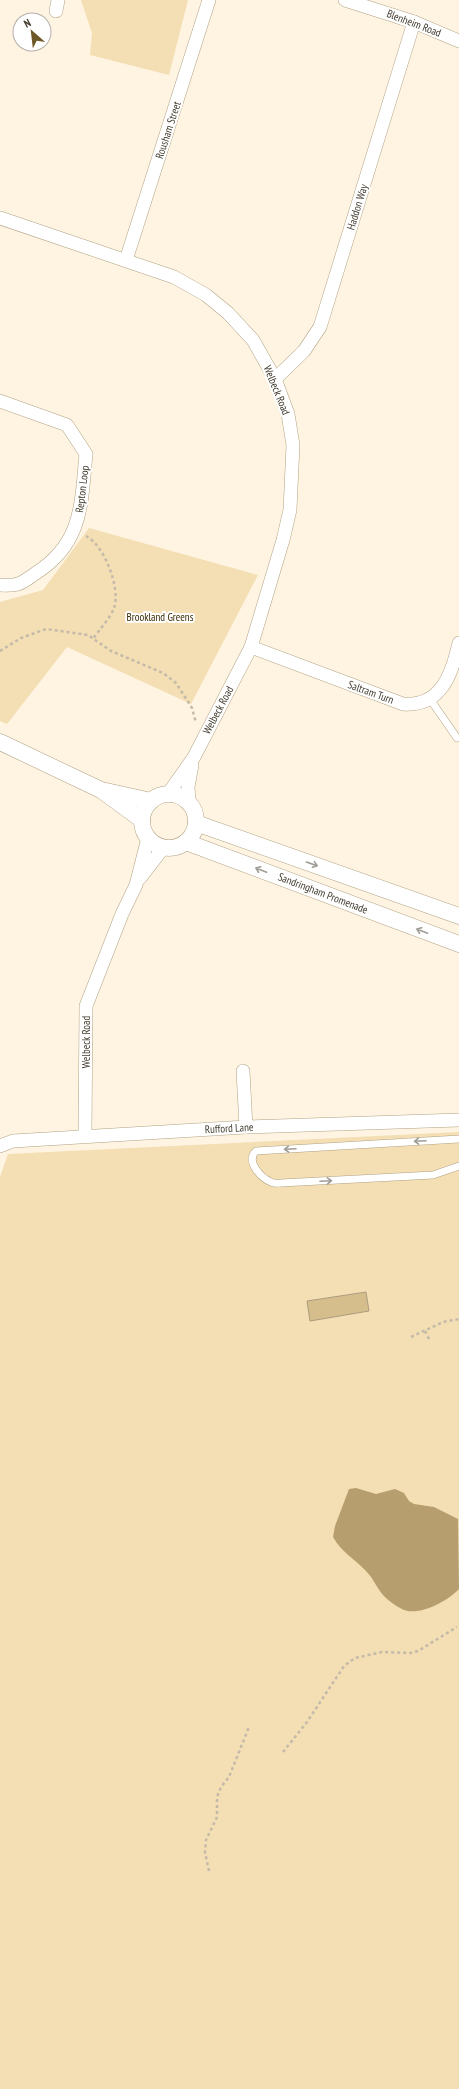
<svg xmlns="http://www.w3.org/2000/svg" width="459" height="2089" viewBox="0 0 459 2089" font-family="'PT Sans Narrow',sans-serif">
<rect width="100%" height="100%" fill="#fef4e1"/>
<!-- green -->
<g fill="#f4deb3">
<path d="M81 0H188L169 75 90 55 92 33Z"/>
<path d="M89 528 258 575 191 704 67 647 7 724 0 721V602L43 590Z"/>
<path d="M459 1132V2089H0V1177L8 1154Z"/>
</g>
<!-- water -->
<path fill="#b69e6e" d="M356 1488 376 1494 395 1489 404 1493 409 1501 414 1504 434 1507 458 1519 459 1589C448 1601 420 1616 404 1610 399 1608 390 1602 386 1598 378 1591 374 1579 366 1571 354 1558 342 1553 333 1537L335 1526 349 1489Z"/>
<!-- building -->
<path fill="#d6be8c" stroke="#ac9d80" d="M366 1292 369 1311 310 1321 307 1301Z"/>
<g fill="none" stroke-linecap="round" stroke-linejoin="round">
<defs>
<g id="service">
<path d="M430 699 457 738"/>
<path d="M459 1139 256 1151C245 1161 261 1178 271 1182 274 1184 277 1183 281 1183L433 1175 459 1166"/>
</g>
<g id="minor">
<path d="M345 0 414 22 459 41"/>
<path d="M56 11 58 0"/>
<path d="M0 218 174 277 206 295 228 313 253 340 275 379 288 414 293 445 290 510 283 540 251 647 194 757 168 794"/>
<path d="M126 260 209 0"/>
<path d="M275 379 304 351 320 327 414 22"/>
<path d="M0 401 67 425 86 454C81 504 83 543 36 573 20 584 20 586 0 585"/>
<path d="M251 647 403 704C441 707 452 674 459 643"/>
<path d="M189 802 188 787 192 765"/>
<path d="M140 878 164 847"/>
<path d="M243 1071 246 1127"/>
<path d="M85 1136 86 1006 122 914 136 885 148 838"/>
<path d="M0 1146 13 1141 246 1127 459 1120"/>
</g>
<g id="tertiary">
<path d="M0 742 101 790 142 820"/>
<path d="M106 791 151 801"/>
<circle cx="169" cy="821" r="27"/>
<path d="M196 823 459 916"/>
<path d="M186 842 459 944"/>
</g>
</defs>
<!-- service casing -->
<use href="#service" stroke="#b1a284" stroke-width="8"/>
<!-- minor casing -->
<use href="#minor" stroke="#b1a284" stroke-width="14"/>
<!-- tertiary casing -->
<use href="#tertiary" stroke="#b1a284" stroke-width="17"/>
<!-- path -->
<g stroke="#c3baa9" stroke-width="2.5" stroke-dasharray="3 3" stroke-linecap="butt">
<path d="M86 536C104 545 121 588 114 608 111 617 99 630 93 639"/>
<path d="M0 651 21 638 46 629 88 635 111 651 163 673 176 683 192 708 196 723"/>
<path d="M425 1331 430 1341"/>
<path d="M411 1337 443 1322 459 1319"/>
<path d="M283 1752 307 1722 344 1666 355 1658 382 1652 410 1653 418 1651 457 1627"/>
<path d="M209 1871 205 1852 206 1840 217 1817V1797L221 1787 229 1777 249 1727"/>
</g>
<!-- service -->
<use href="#service" stroke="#fff" stroke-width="7"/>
<!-- minor -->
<use href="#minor" stroke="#fff" stroke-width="13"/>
<!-- tertiary -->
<use href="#tertiary" stroke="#fff" stroke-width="16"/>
</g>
<!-- one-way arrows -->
<defs><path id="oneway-shaft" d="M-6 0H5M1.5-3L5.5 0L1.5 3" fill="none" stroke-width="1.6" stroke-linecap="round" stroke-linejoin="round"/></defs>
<g stroke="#a09d96">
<use href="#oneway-shaft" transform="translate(312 864) rotate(19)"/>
<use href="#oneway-shaft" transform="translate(261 870) rotate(-159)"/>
<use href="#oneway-shaft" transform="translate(422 931) rotate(-159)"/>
<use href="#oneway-shaft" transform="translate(420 1141) rotate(177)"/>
<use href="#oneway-shaft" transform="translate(290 1149) rotate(177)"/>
<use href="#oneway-shaft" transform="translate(326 1181) rotate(-3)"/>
</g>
<g text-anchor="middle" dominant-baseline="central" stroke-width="4" stroke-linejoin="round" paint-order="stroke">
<!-- street labels -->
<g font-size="11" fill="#413b2e" stroke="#fff">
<text transform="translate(414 23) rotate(21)">Blenheim Road</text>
<text transform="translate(168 130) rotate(-72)">Rousham Street</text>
<text transform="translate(357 207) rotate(-73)">Haddon Way</text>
<text transform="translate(277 390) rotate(68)">Welbeck Road</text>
<text transform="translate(82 489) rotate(-83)">Repton Loop</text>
<text transform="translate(371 692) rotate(20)">Saltram Turn</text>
<text transform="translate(218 710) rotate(-62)">Welbeck Road</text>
<text transform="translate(323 893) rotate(21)">Sandringham Promenade</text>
<text transform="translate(86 1042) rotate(-90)">Welbeck Road</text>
<text transform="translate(229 1128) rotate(-3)">Rufford Lane</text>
</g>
<!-- park labels -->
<g font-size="11" fill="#3a2900" stroke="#fff">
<text x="160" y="617">Brookland Greens</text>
</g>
</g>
<!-- north arrow -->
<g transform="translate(32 32) rotate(332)"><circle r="19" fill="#ffffff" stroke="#b3b1ab"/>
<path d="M0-3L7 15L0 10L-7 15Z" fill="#6f5828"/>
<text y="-6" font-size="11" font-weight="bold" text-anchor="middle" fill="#413b2e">N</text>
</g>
</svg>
